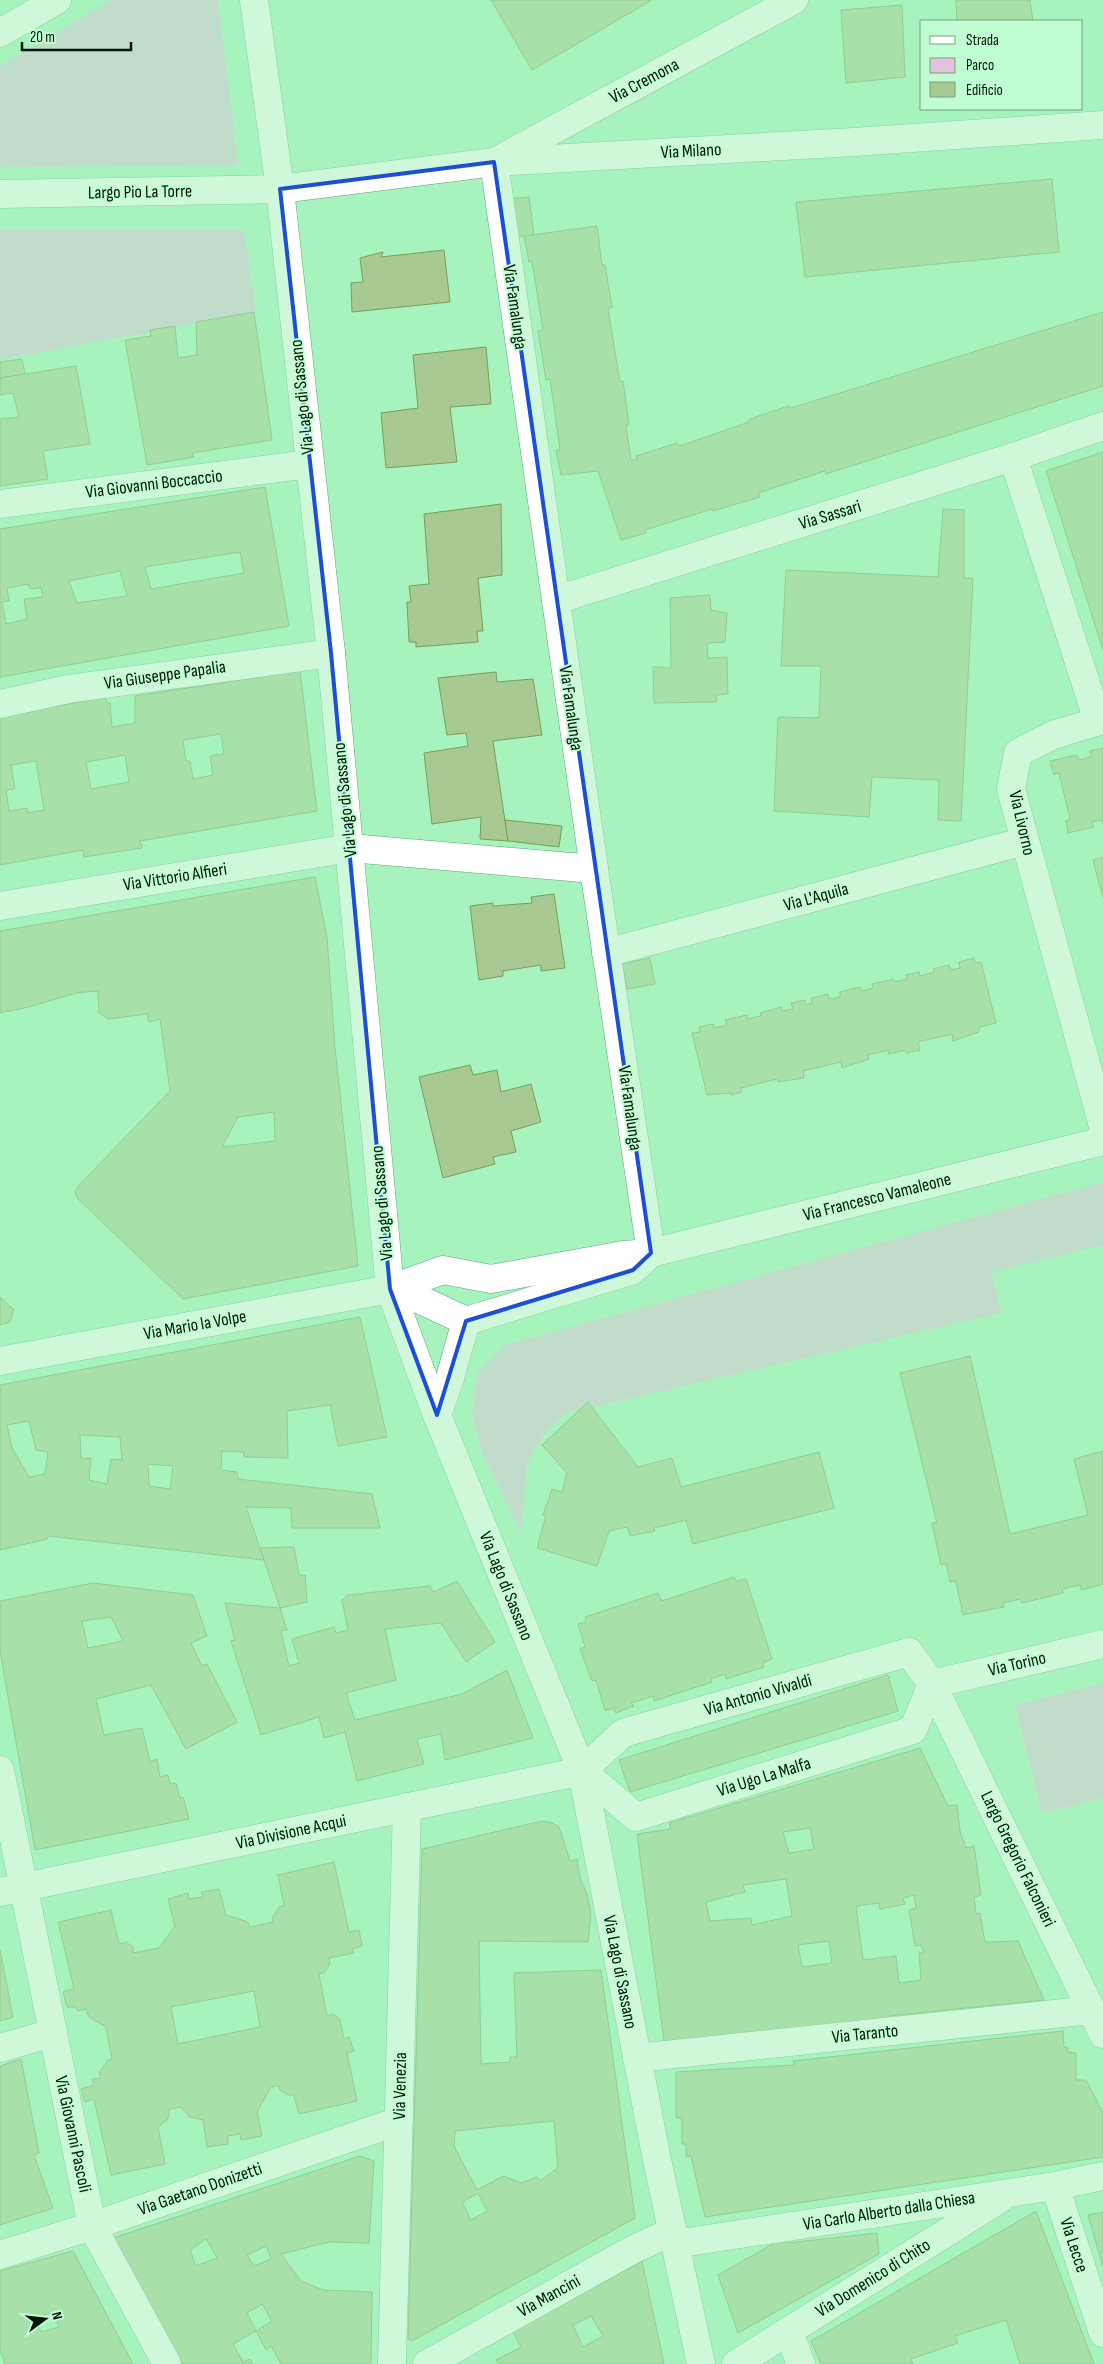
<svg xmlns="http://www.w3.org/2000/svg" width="1103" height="2364" viewBox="0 0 1103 2364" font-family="'Sofia Sans Condensed',sans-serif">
<rect width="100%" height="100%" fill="#a7f3be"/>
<!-- green -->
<g fill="#e2c2db">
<path d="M111 0H218L238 165 0 167V66Z"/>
<path d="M0 230H244L256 312 0 360Z"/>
<path d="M1103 1182V1245L992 1272 1001 1313 566 1413 543 1435 527 1465 521 1533 482 1453 472 1413 478 1372 505 1345Z"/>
<path d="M1103 1683V1798L1042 1813 1015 1705Z"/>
</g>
<!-- building -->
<g fill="#a9c993" stroke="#779f5a" fill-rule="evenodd">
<path d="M491 0H652L532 70Z"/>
<path d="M956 0H1030L1033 21H948H957Z"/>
<path d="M902 5 905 77 846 83 841 10Z"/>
<path d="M1052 179 1059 252 805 277 796 202Z"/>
<path d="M529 197 534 235 514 237 509 199Z"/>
<path d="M597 226 602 265H605L612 307 608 309 620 382 623 381 629 424 626 426 631 460H637L636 456 677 443 680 446 749 422 750 419 788 406 791 408 1103 312V386L826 474 825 471 758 493 760 497 713 511 712 509 645 530 646 533 621 540 598 471 561 475 556 450 560 449 550 379 546 380 538 331 543 330 532 261 529 262 524 236Z"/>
<path d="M444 250 450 302 352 312 351 283 363 282 360 258 383 252 381 257Z"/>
<path d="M254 312 272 440 192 453 194 457 147 465 125 340 151 336 150 330 175 326 178 358 197 355 196 322Z"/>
<path d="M486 347 491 404 450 407 457 462 386 468 381 413 418 408 413 355Z"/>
<path d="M22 359 25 374 0 378V362Z"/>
<path d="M76 366 90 444 43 451 48 479 0 486V419L19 417 13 393 0 395V378Z"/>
<path d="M1103 452V650L1046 471Z"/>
<path d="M265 487 289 626 0 677V529ZM240 552 244 573 151 589 145 567ZM120 571 127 596 77 603 69 581ZM28 584 30 589 41 588 43 597 24 599 27 619 6 624 2 602 9 601 7 588Z"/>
<path d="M501 504 502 575 478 578 483 631H477L478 642 416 647V642H409L407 602H411L409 586 429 584 424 514Z"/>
<path d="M943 509 964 510V578H973L961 821 938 820 939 780 872 777 869 817 774 811 778 717 819 718 821 666H781L786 570 938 577Z"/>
<path d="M710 595 711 610 727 613 725 642 707 643 708 658 727 657 728 694 716 695 717 702 654 703 653 667 671 668 670 598Z"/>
<path d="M300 671 317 811 140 841 142 848 84 857 83 850 0 865V717L105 697 107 703H110L112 727 135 723V696ZM221 734 224 754 210 756 213 775 193 779 190 761H186L183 740ZM125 755 129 782 91 789 86 762ZM36 761 44 810 28 813 27 808 9 811 6 790 15 789 11 765Z"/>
<path d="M496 672 497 682 533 679 542 735 493 741 508 841 480 839 481 817 432 824 424 753 468 746 466 733 447 735 438 678Z"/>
<path d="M1103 748V824L1101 820 1092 822 1094 827 1068 833 1066 821 1070 819 1059 773 1054 775 1050 761 1077 755 1079 760 1091 757 1090 751Z"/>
<path d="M505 820 562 826 559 847 508 841Z"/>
<path d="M1103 857V898L1093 860Z"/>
<path d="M315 877 327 938 335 1047 358 1266 183 1299 77 1198 75 1192 79 1185 170 1091 160 1019 149 1022 147 1014 108 1019 99 1013 98 991 76 993 29 1007 0 1013V931ZM274 1112 275 1141 222 1147 238 1117Z"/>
<path d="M554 894 565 968 541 971V965L503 971V976L479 980 470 906 493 903V906L532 903 531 897Z"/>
<path d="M650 958 655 984 627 989 622 964Z"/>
<path d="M974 958 975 963 981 962 996 1023 979 1027V1032L953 1041 952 1034 918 1042 920 1050 906 1053 905 1050 889 1054 888 1050 868 1055 869 1059 842 1068 841 1062 803 1071 804 1078 778 1082 777 1079 741 1088 742 1092 731 1095V1093L707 1095 692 1033 700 1032 699 1027 713 1024 714 1028 727 1025 725 1020 747 1015V1019L761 1016 760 1013 781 1007 782 1011 793 1009 791 1003 805 1000 806 1005 812 1003 811 998 828 994 829 999 840 997V992L860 987 861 991 873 988 872 984 894 979 895 982 907 979 906 975 919 972 920 976 934 972 933 969 949 965 950 970 960 968 959 962Z"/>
<path d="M470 1065 473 1075 497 1070 501 1092 531 1084 541 1122 511 1131 516 1152 493 1157 495 1164 443 1178 419 1077Z"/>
<path d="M0 1297 14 1310 10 1322 0 1325Z"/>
<path d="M360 1317 387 1437 338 1446 330 1405 287 1411 288 1458 244 1457V1452L222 1451 221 1470 237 1472 238 1479 372 1494 380 1528H292L291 1508 246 1507 264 1560 48 1536 47 1539 0 1550V1385ZM29 1421 36 1450 48 1452 45 1474 29 1477 12 1448 7 1425ZM80 1435 120 1437 122 1460 111 1459 107 1484 89 1480 91 1458H81ZM148 1464 173 1466 170 1489 149 1486Z"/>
<path d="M970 1356 1010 1534 1088 1515 1074 1459 1103 1451V1584L1081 1590 1080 1585 1062 1589 1063 1593 1022 1603 1020 1599 1003 1603 1004 1607 963 1615 956 1581 950 1582 946 1563 941 1565 932 1523H937L900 1373Z"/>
<path d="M588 1402 638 1467 672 1458 681 1487 819 1452 834 1508 693 1544 686 1520 654 1528 655 1531 630 1536 627 1527 609 1531 597 1566 537 1548 546 1515H543L552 1489 562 1492 567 1473 542 1445Z"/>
<path d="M294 1547 299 1575H305L307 1602 280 1608 260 1548Z"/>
<path d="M734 1577 737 1581 746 1579 772 1659 762 1663 764 1667 726 1679 725 1674 711 1679 712 1682 654 1701 653 1696 631 1703 634 1706 616 1713 613 1708 605 1711 596 1680 592 1681 580 1649 585 1647 578 1624 586 1622 585 1617 658 1593 662 1601Z"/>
<path d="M457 1581 495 1642 466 1662 441 1623 385 1629 396 1680 346 1693 355 1720 462 1694 507 1670 533 1738 445 1760 441 1734 417 1739 424 1764 357 1781 345 1732 324 1738 319 1717 261 1735 231 1641 235 1640 225 1603 280 1608 287 1630 281 1631 289 1666 299 1663 292 1639 334 1627 336 1633 348 1630 342 1600 348 1595 430 1586 434 1592Z"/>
<path d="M93 1583 193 1595 207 1636 191 1643 202 1666 207 1664 237 1722 186 1749 151 1685 96 1699 104 1735 142 1728 150 1762 157 1759 160 1777 168 1775 170 1784 176 1783 180 1798 183 1797 189 1819 35 1850 0 1651V1601ZM111 1617 123 1641 88 1648 82 1621Z"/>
<path d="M888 1675 898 1711 630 1792 619 1760Z"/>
<path d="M920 1748 948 1806 957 1805 960 1831 966 1848 974 1846 981 1895 974 1897 976 1914 980 1913 985 1942 1018 1941 1044 2000 889 2016V2021L664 2041 637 1834 671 1829 669 1823ZM810 1828 814 1849 789 1853 783 1832ZM786 1879 792 1916 752 1925 751 1918 710 1921 706 1902 745 1892 743 1885ZM914 1895 916 1908 909 1910 915 1946 921 1945 924 1953H919L921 1980 899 1983 896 1956 863 1960 856 1906 879 1903 880 1909 905 1904 903 1898ZM829 1941 832 1963 802 1967 798 1945Z"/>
<path d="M542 1821 553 1823 559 1827 570 1861 577 1859 580 1878 587 1894 591 1914 588 1942 479 1941 481 2064 510 2062V2057H517L514 1973 601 1970 635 2218 412 2341 408 2339 422 1849ZM554 2121 558 2168 540 2181 537 2177 521 2183 503 2176 477 2190 454 2146 455 2131ZM478 2193 487 2211 471 2220 462 2202Z"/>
<path d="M334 1862 349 1932 359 1930 362 1946 352 1949 354 1953 329 1958 330 1964 325 1972 319 1974 327 2016 334 2014 340 2020 344 2039 349 2037 354 2051 347 2053 357 2101 299 2114 294 2095H288L280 2090 279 2086 271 2087 257 2112 262 2136 241 2140 240 2134 228 2136V2144L207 2147 203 2120 190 2117 181 2107 170 2109 168 2119 158 2127 165 2164 111 2175 94 2099 85 2102 81 2089 94 2085 92 2079 101 2078 99 2073 108 2060 112 2059 106 2027 89 2017 86 2009 78 2011 75 2007H67L63 1992 74 1988 58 1922 111 1910 119 1944 126 1942 133 1947V1953L159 1948 175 1926 168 1899 188 1893 189 1899 203 1897 201 1892 219 1889 226 1915 248 1922 250 1927 273 1922 272 1918 279 1907 284 1905 278 1875ZM254 1991 260 2027 178 2044 171 2007Z"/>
<path d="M0 1950 13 2017 0 2021Z"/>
<path d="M1063 2031 1064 2047H1067L1068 2052 1076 2053V2080H1086L1103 2113V2157L705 2217 691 2156 686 2157V2144H682V2118H676V2072L794 2065 793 2061Z"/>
<path d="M21 2059 39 2153 34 2155 53 2208 0 2225V2066Z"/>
<path d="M360 2156 374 2161 369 2243 329 2242 281 2254 301 2281 323 2290 372 2292 371 2364H281L271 2346 266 2350 256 2331 233 2344 243 2362 250 2359 253 2364H182L113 2238ZM206 2239 217 2258 196 2266 190 2250ZM266 2246 271 2259 254 2266 247 2255ZM262 2304 272 2321 256 2331 247 2313Z"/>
<path d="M1036 2211 1094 2364H1020L1006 2320 955 2336 958 2343 911 2359 913 2364H821L811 2341Z"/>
<path d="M1103 2212V2267L1088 2215Z"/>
<path d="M877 2233 879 2254 738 2333 718 2275 783 2238 787 2243Z"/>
<path d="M73 2251 133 2364H5L0 2350V2271ZM54 2312 59 2327 41 2332 35 2317Z"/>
<path d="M642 2261 664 2364H498L496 2360 521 2347 513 2332ZM591 2316 603 2336 583 2347 573 2325Z"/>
</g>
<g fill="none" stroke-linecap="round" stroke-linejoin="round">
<defs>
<g id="minor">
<path d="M0 33 57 0"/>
<path d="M0 194 280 189 494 162 854 142 1103 125"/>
<path d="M1013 457 1098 721"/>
<path d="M0 504 309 464"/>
<path d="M556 600 1013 457 1103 426"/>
<path d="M0 704 68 689 331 653"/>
<path d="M1103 720 1053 735 1018 753 1011 789 1103 1126"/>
<path d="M0 906 350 848 594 869"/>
<path d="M606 953 1025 841"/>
<path d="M651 1253 594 869 494 162 794 0"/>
<path d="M0 1361 390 1289"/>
<path d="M932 1684 913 1730 636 1817 582 1771 623 1733 909 1652 932 1684 1103 2034"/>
<path d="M932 1684 1103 1644"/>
<path d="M0 1770 92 2226 167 2364"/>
<path d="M0 2048 52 2033"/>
<path d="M637 2058 1092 2010"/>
<path d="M1055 2186 1103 2333"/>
<path d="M675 2244 1055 2186 1103 2176"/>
<path d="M0 2255 92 2226 399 2121"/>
<path d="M788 2331 801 2364"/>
<path d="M392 2364 407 1807"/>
<path d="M427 2364 632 2250 673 2231"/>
<path d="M736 2364 1000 2199"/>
</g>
<g id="tertiary">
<path d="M390 1289 437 1415 582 1771 656 2155 701 2364"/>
<path d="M437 1415 450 1378 466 1321"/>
<path d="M0 1892 582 1771"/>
</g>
<g id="secondary">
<path d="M254 0 280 189 331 653 390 1289"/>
<path d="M390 1289 443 1270 491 1279 623 1255 651 1253 1103 1141"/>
<path d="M390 1289 421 1300 466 1321 633 1270 645 1259"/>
</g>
</defs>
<!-- minor casing -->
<use href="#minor" stroke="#5ea877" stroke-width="29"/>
<!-- tertiary casing -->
<use href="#tertiary" stroke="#5ea877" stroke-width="29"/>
<!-- secondary casing -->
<use href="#secondary" stroke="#5ea877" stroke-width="29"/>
<!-- minor -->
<use href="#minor" stroke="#fff" stroke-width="28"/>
<!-- tertiary -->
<use href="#tertiary" stroke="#fff" stroke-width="28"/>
<!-- secondary -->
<use href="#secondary" stroke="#fff" stroke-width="28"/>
</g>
<!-- marked area -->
<path d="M0 0H1103V2364H0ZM494 162 651 1253 633 1270 466 1321 437 1415 390 1289 331 653 280 189Z" fill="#a7f3be" fill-opacity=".55" fill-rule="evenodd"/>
<path fill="none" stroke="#1d4ed8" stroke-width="4" stroke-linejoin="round" d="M494 162 651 1253 633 1270 466 1321 437 1415 390 1289 331 653 280 189Z"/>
<g text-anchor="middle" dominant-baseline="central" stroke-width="4" stroke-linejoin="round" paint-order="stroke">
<!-- street labels -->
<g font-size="18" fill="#001306" stroke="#c1fdd2">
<text transform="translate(644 81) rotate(-28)">Via Cremona</text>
<text transform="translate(691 151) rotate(-3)">Via Milano</text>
<text transform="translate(140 192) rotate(-1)">Largo Pio La Torre</text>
<text transform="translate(515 307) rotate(82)">Via Famalunga</text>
<text transform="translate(302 397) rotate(-96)">Via Lago di Sassano</text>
<text transform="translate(154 484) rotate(-7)">Via Giovanni Boccaccio</text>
<text transform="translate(830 515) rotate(-17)">Via Sassari</text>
<text transform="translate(165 675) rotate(-8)">Via Giuseppe Papalia</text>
<text transform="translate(571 708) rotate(82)">Via Famalunga</text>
<text transform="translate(345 800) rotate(-96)">Via Lago di Sassano</text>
<text transform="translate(1022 823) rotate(77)">Via Livorno</text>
<text transform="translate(175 877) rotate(-9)">Via Vittorio Alfieri</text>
<text transform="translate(816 897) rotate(-15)">Via L'Aquila</text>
<text transform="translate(630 1108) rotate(82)">Via Famalunga</text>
<text transform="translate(877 1197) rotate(-14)">Via Francesco Vamaleone</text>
<text transform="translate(382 1203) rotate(-95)">Via Lago di Sassano</text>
<text transform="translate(195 1325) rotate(-10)">Via Mario la Volpe</text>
<text transform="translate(506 1586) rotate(68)">Via Lago di Sassano</text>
<text transform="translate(1017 1664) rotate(-13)">Via Torino</text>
<text transform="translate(758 1695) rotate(-16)">Via Antonio Vivaldi</text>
<text transform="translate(764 1777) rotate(-17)">Via Ugo La Malfa</text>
<text transform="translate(291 1832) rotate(-12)">Via Divisione Acqui</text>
<text transform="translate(1018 1859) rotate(64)">Largo Gregorio Falconieri</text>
<text transform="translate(620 1972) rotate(79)">Via Lago di Sassano</text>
<text transform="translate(865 2034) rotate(-6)">Via Taranto</text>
<text transform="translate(400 2086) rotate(-89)">Via Venezia</text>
<text transform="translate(73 2134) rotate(78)">Via Giovanni Pascoli</text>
<text transform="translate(200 2189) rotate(-19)">Via Gaetano Donizetti</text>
<text transform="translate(889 2211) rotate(-9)">Via Carlo Alberto dalla Chiesa</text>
<text transform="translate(1074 2245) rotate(72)">Via Lecce</text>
<text transform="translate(873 2278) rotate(-32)">Via Domenico di Chito</text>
<text transform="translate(549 2296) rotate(-29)">Via Mancini</text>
</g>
</g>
<!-- legend -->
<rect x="920" y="20" width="162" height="90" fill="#c1fdd2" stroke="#749f80"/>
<rect x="930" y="36" width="25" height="8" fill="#ffffff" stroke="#749f80"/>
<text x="966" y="45" font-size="15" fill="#001306">Strada</text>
<rect x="930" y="58" width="25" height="15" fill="#e2c2db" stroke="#749f80"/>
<text x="966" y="70" font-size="15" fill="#001306">Parco</text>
<rect x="930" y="82" width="25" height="15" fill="#a9c993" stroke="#749f80"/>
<text x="966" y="95" font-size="15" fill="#001306">Edificio</text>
<!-- north arrow -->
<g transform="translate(45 2319) rotate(75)" stroke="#c1fdd2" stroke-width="4" paint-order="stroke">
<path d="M0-4L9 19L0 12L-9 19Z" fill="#001306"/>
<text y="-8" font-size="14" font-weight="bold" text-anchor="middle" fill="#001306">N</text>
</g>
<!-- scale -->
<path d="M22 42v8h109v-8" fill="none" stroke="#001306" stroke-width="2.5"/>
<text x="30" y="42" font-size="15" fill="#001306" stroke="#c1fdd2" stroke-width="4" paint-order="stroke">20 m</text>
</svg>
